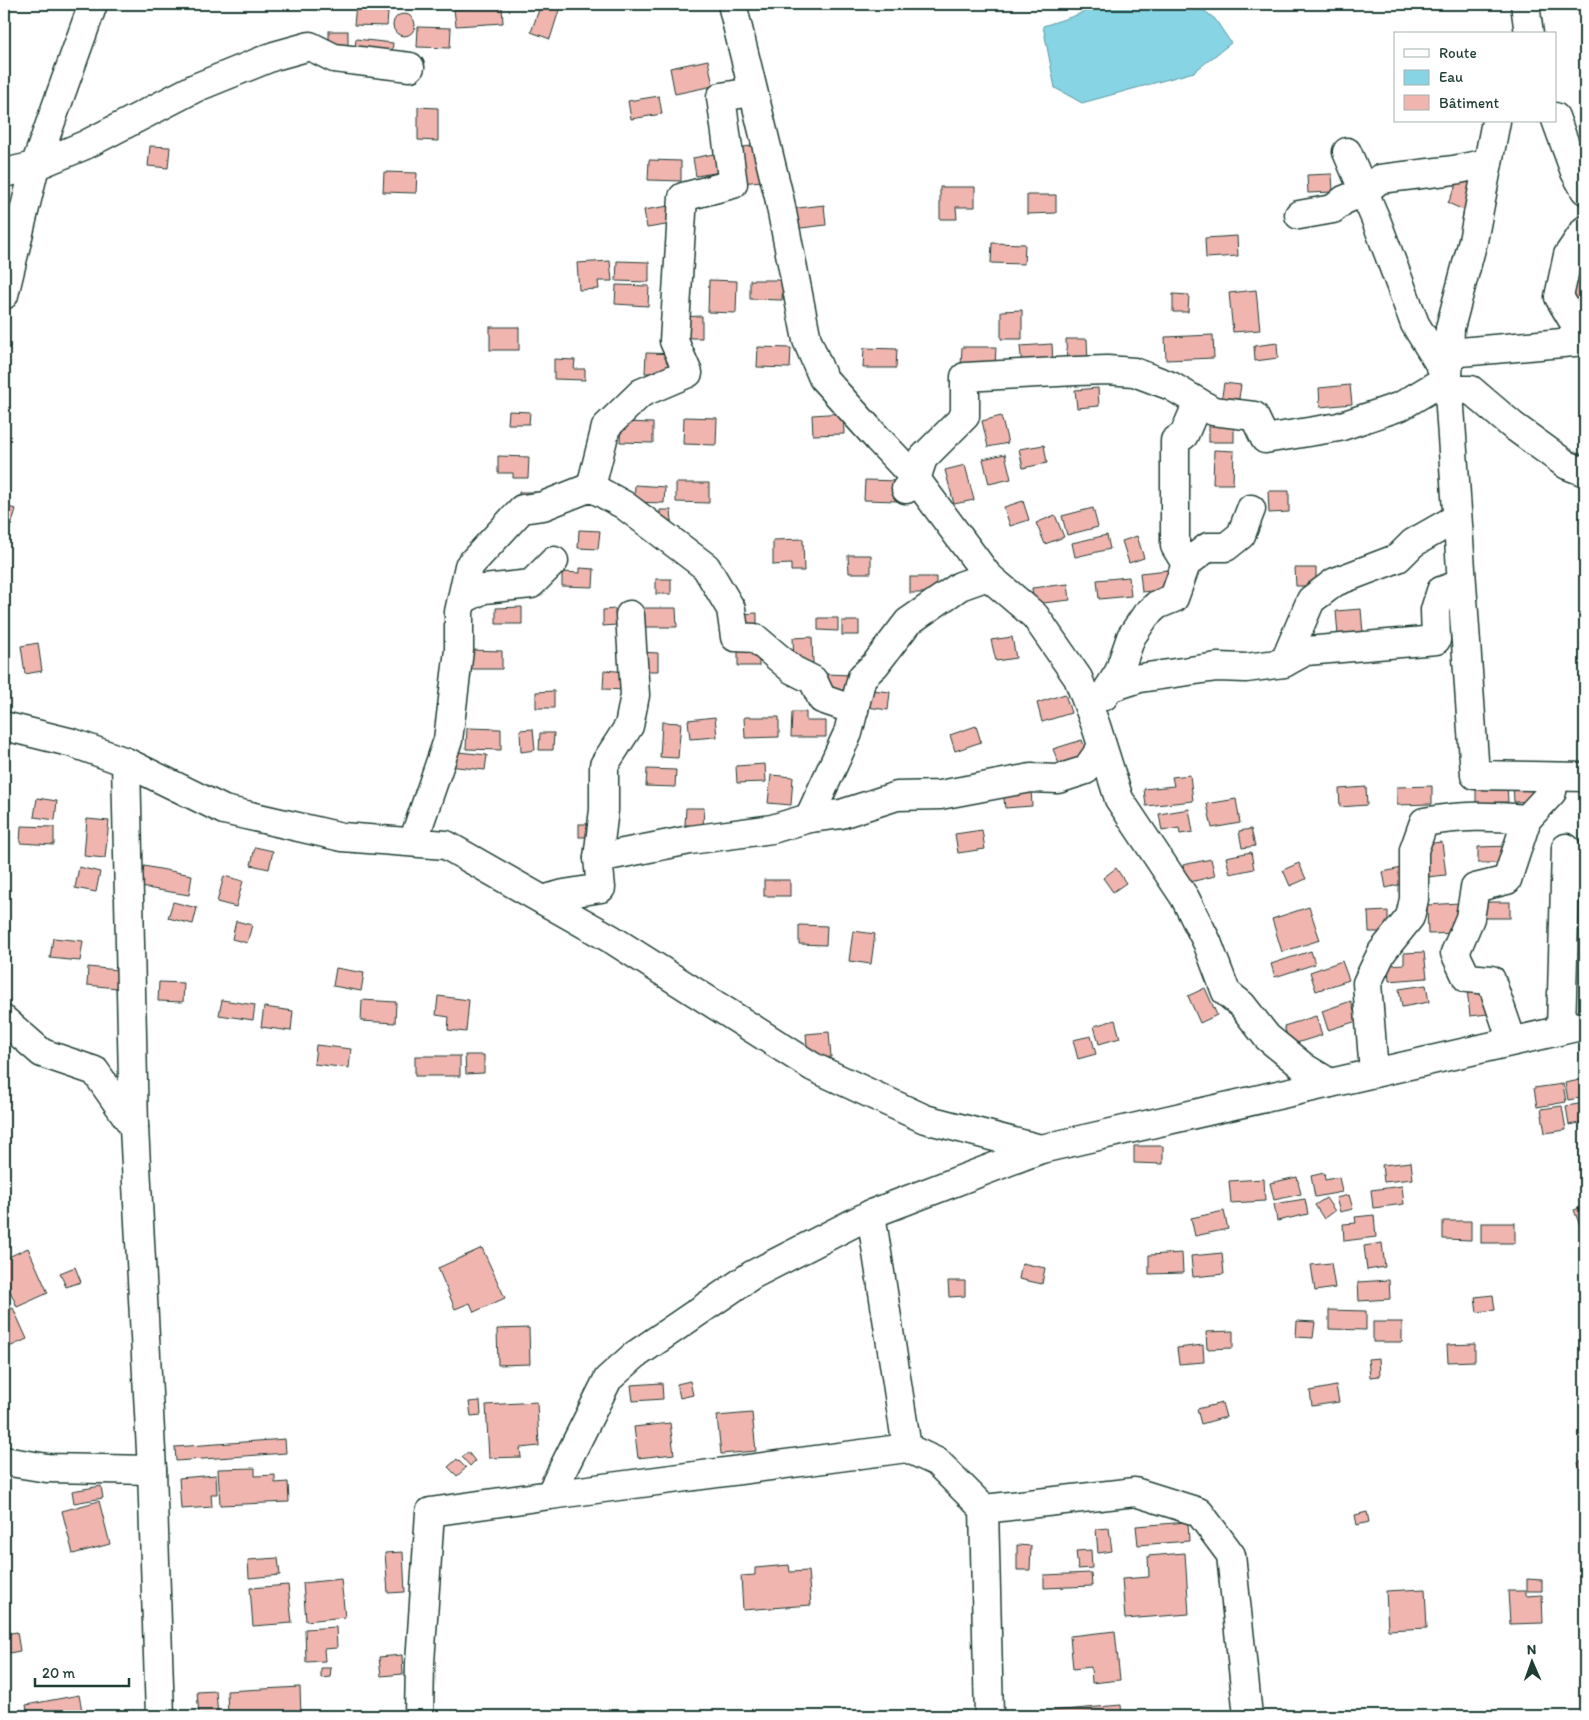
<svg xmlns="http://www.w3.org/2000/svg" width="1589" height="1720" viewBox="0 0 1589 1720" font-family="Itim,sans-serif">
<rect width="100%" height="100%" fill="#fff"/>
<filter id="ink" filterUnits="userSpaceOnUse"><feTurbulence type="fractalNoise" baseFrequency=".02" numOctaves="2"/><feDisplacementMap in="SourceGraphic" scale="10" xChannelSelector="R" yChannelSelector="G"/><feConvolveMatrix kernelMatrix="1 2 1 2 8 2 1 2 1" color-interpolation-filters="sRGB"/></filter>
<g filter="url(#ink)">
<!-- water -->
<path fill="#87d4e5" stroke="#5d989e" d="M1098 4H1196L1215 19 1231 43 1194 72 1082 103 1055 88 1043 26 1077 15Z"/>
<!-- building -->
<g fill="#f0b5af" stroke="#1f3d34">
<path d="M356 4H371V11L388 12 387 26 354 25Z"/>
<rect x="466" y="4" width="13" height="3"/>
<path d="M541 4H549L560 7 550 39 531 32Z"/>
<path d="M502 6 503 23 456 26 454 9Z"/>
<circle cx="404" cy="25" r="11"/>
<path d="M418 27 451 28 450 48 417 47Z"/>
<rect x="329" y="31" width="19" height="19"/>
<path d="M356 39 393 43 391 60 354 55Z"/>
<path d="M708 60 713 86 675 94 670 68Z"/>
<path d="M659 96 662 114 631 119 628 101Z"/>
<path d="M418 107 438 108V141L418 140Z"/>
<path d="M758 145 762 181 741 183 736 148Z"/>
<path d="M150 146 170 147 168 168 148 166Z"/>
<path d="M724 152 727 171 696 176 693 158Z"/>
<path d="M649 160 681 161V181L648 180Z"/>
<path d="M384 172 417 173 416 193 383 192Z"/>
<path d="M1332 174 1333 192 1308 193 1307 175Z"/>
<path d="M1460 177 1478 184 1466 211 1448 203Z"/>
<path d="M940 187H975V207H956L957 219H940Z"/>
<path d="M1027 195H1056V213L1027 214Z"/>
<path d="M675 205 678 223 647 228 644 210Z"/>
<path d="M824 205 826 225 793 229 790 209Z"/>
<path d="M1237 236 1238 256 1206 258 1205 238Z"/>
<path d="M992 243 1025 244 1024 264 991 263Z"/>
<path d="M610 261 612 281H598L599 289 579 290 577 263Z"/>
<path d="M617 261 649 262V282L616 281Z"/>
<path d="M709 280 737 281 736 313 708 312Z"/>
<path d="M750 280H783L782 300 750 299Z"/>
<path d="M1585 282V298L1574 299 1573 283Z"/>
<path d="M616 285 649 286 648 306 615 304Z"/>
<path d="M1256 290 1260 330 1233 332 1229 293Z"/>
<path d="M1173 294 1189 295 1188 312H1173Z"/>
<path d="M1022 310V339H1001V311Z"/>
<path d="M702 316V338H679V317Z"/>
<rect x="490" y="327" width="29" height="23"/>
<path d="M1213 335 1214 358 1166 360 1165 337Z"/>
<path d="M1066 339H1087L1088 365 1067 367Z"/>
<path d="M1277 343 1278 358 1255 361 1254 346Z"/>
<path d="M1052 344 1053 364 1022 366 1020 346Z"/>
<path d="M758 347 791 348 790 368 757 367Z"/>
<path d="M962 347H996L995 367 961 366Z"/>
<path d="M864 348 897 349 896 368H863Z"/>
<path d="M646 353 680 354 679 374 645 373Z"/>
<path d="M554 359 575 360 574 369H585V380L554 379Z"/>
<path d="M1224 383 1241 385 1237 411 1220 408Z"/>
<path d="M1350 385 1352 404 1320 407 1319 388Z"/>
<path d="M1098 388 1099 406 1077 408 1075 390Z"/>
<path d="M509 411 530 412 529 424H508Z"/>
<path d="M843 413 844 434 813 435 812 415Z"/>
<path d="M1001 416 1008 443 988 447 982 421Z"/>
<path d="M684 417 717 418 716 445 683 444Z"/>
<path d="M621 422 653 423V443L620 442Z"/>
<rect x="1209" y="422" width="25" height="20"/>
<path d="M1044 445 1047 463 1023 468 1019 449Z"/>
<path d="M1214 450 1234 451 1233 484H1213Z"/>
<path d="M1005 454 1011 479 989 484 983 459Z"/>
<path d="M498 456 529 457 528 478H513V473H498Z"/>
<path d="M965 465 974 500 954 504 945 470Z"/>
<path d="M865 480 898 481 897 501 864 500Z"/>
<path d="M676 483H709V503L676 502Z"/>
<path d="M635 485 665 487 664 503 634 502Z"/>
<path d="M1268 491H1289V512L1269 513Z"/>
<path d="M519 492H542L519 502Z"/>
<path d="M1023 501 1029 520 1010 526 1004 507Z"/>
<path d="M4 506 16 509 11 526 4 524Z"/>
<path d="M1093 508 1098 527 1067 535 1062 516Z"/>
<path d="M660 510H671L672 521H660Z"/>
<path d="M1055 515 1064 537 1045 544 1036 523Z"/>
<path d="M579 530 600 531 598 549 578 548Z"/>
<path d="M1107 535 1110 549 1075 557 1072 543Z"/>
<path d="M1137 536 1144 558 1129 563 1122 541Z"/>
<path d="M803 539 804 571H791V564L773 565V540Z"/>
<path d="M848 555H871V573H849Z"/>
<path d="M580 568 594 569 593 587 562 586V572L580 573Z"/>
<path d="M1295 568H1316V586H1296Z"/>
<path d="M1168 570 1170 589 1142 592 1140 573Z"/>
<rect x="910" y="577" width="26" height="16"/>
<path d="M1129 577 1131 596 1099 599 1097 580Z"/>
<rect x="656" y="579" width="15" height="15"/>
<path d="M1068 584 1070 600 1034 604 1032 588Z"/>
<path d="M522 607V624H496V608Z"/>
<path d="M640 608H676L677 627H641Z"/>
<path d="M615 609 616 625 603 626V610Z"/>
<path d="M1361 609 1363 633 1338 635 1336 611Z"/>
<path d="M757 613V629L738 630V614Z"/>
<path d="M818 618H838V631L818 630Z"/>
<rect x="842" y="621" width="17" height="14"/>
<path d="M812 637 813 663 794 664 793 638Z"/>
<path d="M1012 637 1016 658 996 661 991 640Z"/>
<path d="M38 643 42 671 25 674 21 646Z"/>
<rect x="738" y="649" width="21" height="17"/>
<path d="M470 650 502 651V669H469Z"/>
<path d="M639 652 658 653V671H639Z"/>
<path d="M604 670 628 672 627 690 603 689Z"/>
<path d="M825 674 852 675V701L824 693Z"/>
<path d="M862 689 890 692 888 710 860 706Z"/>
<path d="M554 691V708H536V692Z"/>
<path d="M1065 694 1071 713 1042 722 1037 703Z"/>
<path d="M792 712H806V721H826V737H791Z"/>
<path d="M715 717 717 737 690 739 688 720Z"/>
<path d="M744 717H779V737L745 738Z"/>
<path d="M662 722 681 723 678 758 660 757Z"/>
<path d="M976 726 981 742 955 751 950 735Z"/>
<path d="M467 728 501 729V750L466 749Z"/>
<path d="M533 729 535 750 521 752 520 730Z"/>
<path d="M540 733H554L553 750H539Z"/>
<path d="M1082 740 1089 759 1061 769 1053 749Z"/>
<path d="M449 751 487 755 485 770 448 766Z"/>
<path d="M765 764 766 782 737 783 736 766Z"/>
<path d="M647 769 676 770 675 787 646 786Z"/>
<path d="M771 775 793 777 791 805 768 803Z"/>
<path d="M1190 775 1193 801 1146 806 1144 789 1174 786 1172 777Z"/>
<path d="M1507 783 1508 802 1476 803V784Z"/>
<path d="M1540 783 1541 801 1514 802 1513 784Z"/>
<path d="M1432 786V804L1397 805V787Z"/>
<path d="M1366 787 1367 805 1340 807 1339 789Z"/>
<path d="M1031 788 1032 806 1005 808 1003 790Z"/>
<path d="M37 798 57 801 55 820 34 817Z"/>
<path d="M1236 799 1240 823 1212 828 1207 804Z"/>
<path d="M686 808H704L703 826 685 825Z"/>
<path d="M1189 809 1193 832 1180 834 1179 828 1162 831 1159 814Z"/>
<path d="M87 819 109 821 105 858 84 856Z"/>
<rect x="579" y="824" width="16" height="13"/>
<path d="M21 826 54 827V845L20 843Z"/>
<path d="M1251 829 1255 846 1242 848 1239 831Z"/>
<path d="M982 830 985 849 958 853 955 834Z"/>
<path d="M1442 842 1446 875 1427 877 1424 844Z"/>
<path d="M1512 846V863H1478V847Z"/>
<path d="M255 847 273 851 269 869 251 865Z"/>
<path d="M1581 849H1585V866H1580Z"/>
<path d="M1251 852 1254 869 1230 874 1226 857Z"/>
<path d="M1211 859 1215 876 1186 883 1183 865Z"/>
<path d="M1299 863 1306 879 1290 886 1283 870Z"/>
<path d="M144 866 192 875 189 895 140 887Z"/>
<path d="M79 867 100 872 96 892 75 888Z"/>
<path d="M1406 867 1410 882 1386 888 1383 872Z"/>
<path d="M1116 868 1126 883 1113 892 1103 878Z"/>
<path d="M224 876 243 881 236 907 217 902Z"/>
<rect x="764" y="880" width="26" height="16"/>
<path d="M173 902 197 908 193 924 168 918Z"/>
<rect x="1481" y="902" width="29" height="16"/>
<path d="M1459 903 1461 933 1428 934 1427 905Z"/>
<path d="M1309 907 1320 940 1282 952 1272 919Z"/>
<path d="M1388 911V932H1369L1368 912Z"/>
<path d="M236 921 252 925 247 943 232 939Z"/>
<path d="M799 925 827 926 826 945 799 944Z"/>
<path d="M853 931 875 934 871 964 849 961Z"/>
<path d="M53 938 83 941 80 961 50 958Z"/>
<path d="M1311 951 1315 964 1275 977 1271 964Z"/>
<path d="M1424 952 1427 978 1389 981 1388 965 1404 964V953Z"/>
<path d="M1342 961 1349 980 1316 991 1310 972Z"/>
<path d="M88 967 118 970 117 988 87 985Z"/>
<path d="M336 968 364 973 361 991 333 986Z"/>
<path d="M159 982 184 983 183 1002 158 1001Z"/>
<path d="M1426 985 1429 1002 1402 1007 1399 989Z"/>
<path d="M1205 988 1217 1015 1200 1023 1188 996Z"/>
<path d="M1486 988 1488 1014 1470 1016 1467 989Z"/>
<path d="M438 996 469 1000 466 1032 448 1030 449 1017 436 1015Z"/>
<path d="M222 1000 255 1005 253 1020 219 1015Z"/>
<path d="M362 1000 396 1002 395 1023 361 1021Z"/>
<path d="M1351 1001 1357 1021 1328 1030 1322 1011Z"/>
<path d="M264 1007 293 1011 291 1031 261 1027Z"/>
<path d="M1316 1016 1322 1035 1290 1045 1284 1026Z"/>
<path d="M1115 1020 1120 1038 1099 1044 1094 1026Z"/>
<path d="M829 1032 831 1057 808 1059 806 1034Z"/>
<path d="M1091 1036 1096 1054 1078 1059 1073 1040Z"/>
<path d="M316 1045 351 1049 349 1068 314 1064Z"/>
<path d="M465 1055H484V1073L466 1074Z"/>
<rect x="415" y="1056" width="45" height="20"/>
<path d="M1585 1079V1097L1568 1100 1565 1083Z"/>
<path d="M1563 1084 1566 1102 1537 1107 1534 1088Z"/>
<path d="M1585 1103V1122L1569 1125 1566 1106Z"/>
<path d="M1562 1106 1566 1130 1545 1133 1541 1109Z"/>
<path d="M1134 1146H1163V1164L1134 1163Z"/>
<path d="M1411 1162 1413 1179 1384 1182 1382 1165Z"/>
<path d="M1324 1173 1325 1180 1339 1177 1342 1192 1315 1197 1311 1176Z"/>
<path d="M1297 1177 1301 1194 1274 1200 1270 1183Z"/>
<path d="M1264 1179 1265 1201 1231 1203 1229 1181Z"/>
<path d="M1402 1186 1404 1204 1373 1208 1371 1190Z"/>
<path d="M1349 1195 1353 1209 1340 1212 1336 1198Z"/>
<path d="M1326 1198 1335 1211 1324 1219 1315 1205Z"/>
<path d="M1305 1199 1308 1214 1277 1221 1274 1204Z"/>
<path d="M1585 1206V1227L1581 1228 1574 1210Z"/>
<path d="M1224 1211 1228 1229 1195 1236 1191 1218Z"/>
<path d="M1374 1215 1376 1237 1344 1241 1343 1224 1356 1223 1355 1217Z"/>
<path d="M1443 1221H1471V1240L1443 1239Z"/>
<rect x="1481" y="1223" width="34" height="20"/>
<path d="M1382 1243 1385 1267 1367 1270 1364 1246Z"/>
<path d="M28 1248 48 1293 17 1307 4 1277V1259Z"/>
<path d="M482 1248 505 1298 474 1312 470 1303 455 1309 438 1268Z"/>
<path d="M1182 1253 1183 1273 1149 1274V1255Z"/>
<path d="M1222 1253 1224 1274 1193 1277 1191 1256Z"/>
<path d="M1022 1263 1045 1268 1042 1284 1019 1279Z"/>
<path d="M1331 1263 1335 1288 1315 1291 1311 1265Z"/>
<path d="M75 1267 81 1282 66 1287 60 1273Z"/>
<path d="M1389 1280 1390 1299 1359 1301 1358 1282Z"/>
<path d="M948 1281H965V1296L949 1297Z"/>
<path d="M1493 1295 1495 1310 1477 1312 1475 1297Z"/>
<path d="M13 1308 27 1339 7 1348 4 1341V1312Z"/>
<path d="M1329 1310 1366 1311V1330L1329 1329Z"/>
<path d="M1297 1321 1315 1322 1313 1338 1296 1337Z"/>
<rect x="1373" y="1322" width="29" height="20"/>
<path d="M529 1328 530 1364 498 1365 497 1329Z"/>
<path d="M1233 1331V1348L1207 1349 1206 1332Z"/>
<path d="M1475 1344V1361L1448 1362 1447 1345Z"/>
<path d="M1203 1345 1204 1362 1179 1364 1177 1348Z"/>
<path d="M1379 1358 1380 1376 1370 1377 1368 1359Z"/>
<path d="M690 1381 693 1395 680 1398 677 1384Z"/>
<path d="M662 1383 663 1399 633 1401 631 1385Z"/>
<path d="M1336 1386 1339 1402 1312 1406 1310 1391Z"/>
<path d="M480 1401 481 1415 471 1416 469 1402Z"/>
<path d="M537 1402 539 1446 520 1448 521 1457 489 1458 486 1405Z"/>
<path d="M1222 1403 1226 1417 1201 1424 1197 1409Z"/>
<path d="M752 1413 756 1451 721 1454 717 1416Z"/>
<path d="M670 1423 674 1454 638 1458 634 1427Z"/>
<path d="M285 1439 286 1453 176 1461 175 1447Z"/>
<path d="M468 1452 475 1461 470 1466 462 1457Z"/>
<path d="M457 1459 466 1468 457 1476 448 1467Z"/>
<path d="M1585 1460V1478H1584L1578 1463Z"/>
<path d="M255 1468V1476L275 1475V1483L288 1482 289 1502 220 1505 218 1469Z"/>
<path d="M216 1475 217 1494H211L212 1507 181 1509 179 1478Z"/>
<path d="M101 1486 103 1498 74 1503 72 1491Z"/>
<path d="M99 1501 110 1544 73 1554 62 1511Z"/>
<path d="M1367 1512 1369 1522 1357 1525 1355 1515Z"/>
<path d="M1188 1522 1189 1541 1138 1545 1136 1526Z"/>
<path d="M1109 1528 1112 1551 1098 1553 1096 1529Z"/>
<path d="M1017 1545 1031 1546 1030 1570H1017Z"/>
<path d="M1091 1550 1092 1568 1078 1569 1076 1551Z"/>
<path d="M403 1552 405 1592 388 1593 385 1553Z"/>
<path d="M1185 1553 1189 1614 1125 1619 1122 1579 1149 1577 1148 1556Z"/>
<path d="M278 1558 280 1575 249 1578 248 1560Z"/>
<path d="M789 1565 790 1572 808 1571 811 1605 743 1610 741 1576 755 1575V1568Z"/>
<path d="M1091 1573 1092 1586 1044 1588V1575Z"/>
<path d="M341 1579 345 1617 306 1621 303 1583Z"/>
<path d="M1527 1579 1542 1580V1591H1527Z"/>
<path d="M288 1585 292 1623 253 1626 250 1588Z"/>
<path d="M1425 1589 1427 1628 1388 1630 1386 1591Z"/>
<path d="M1508 1591H1526V1596L1542 1595 1543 1623 1510 1624Z"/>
<path d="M336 1627 337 1648 324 1649 325 1661 306 1662 305 1629Z"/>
<path d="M1115 1631 1120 1680 1092 1683 1091 1667 1073 1669 1070 1636Z"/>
<path d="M17 1632 20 1651 4 1654V1634Z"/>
<path d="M402 1655 403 1674 381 1676 379 1657Z"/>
<path d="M321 1668H331L330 1677 321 1678Z"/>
<path d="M300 1687 301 1716H228L227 1691Z"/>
<path d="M216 1691 218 1716H199L197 1692Z"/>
<path d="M79 1695 83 1716H28L26 1705Z"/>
<path d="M1121 1705 1122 1716H1040V1712Z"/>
</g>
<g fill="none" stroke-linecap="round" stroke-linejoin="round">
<defs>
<g id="street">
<path d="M732 4 779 197 807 340 823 378 878 439 916 479 988 576 1035 616 1078 678 1096 726 1119 799 1185 898 1207 942 1226 992 1242 1005 1267 1037 1305 1068 1330 1083"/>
<path d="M1525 4 1529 34"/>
<path d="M1555 117 1575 172 1585 190"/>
<path d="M1496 121 1473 241 1450 328 1448 378 1475 775 1585 777"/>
<path d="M4 173 35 166 85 145 195 88 274 56 310 46 334 58 410 67"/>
<path d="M1299 215 1333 209 1344 200 1364 192 1380 179 1454 170 1488 163"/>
<path d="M1585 230 1568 255 1559 297 1585 341"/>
<path d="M4 295 35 166 93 4"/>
<path d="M1449 353 1585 341"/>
<path d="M1449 390H1471L1512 425 1567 465 1585 472"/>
<path d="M1198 402 1213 411 1254 416 1265 439 1339 427 1401 406 1448 378 1415 324 1376 220 1347 152"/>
<path d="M591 487 606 427 641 393 688 373 674 341 683 197 733 184 721 97 752 92"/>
<path d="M906 489 916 479 923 458 965 416V377L1076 371 1107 370 1134 372 1171 386 1198 402 1184 435 1175 441V546L1186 564"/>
<path d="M462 600 484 589 531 584 554 561"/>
<path d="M1284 663 1306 651 1436 640 1435 610 1441 591 1461 584"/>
<path d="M1109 688 1140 678 1217 667 1246 668 1284 663 1311 600 1335 582 1398 558 1413 543 1457 518"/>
<path d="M1104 696 1119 672 1131 637 1146 615 1157 605 1174 598 1186 564 1208 547H1226L1241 535 1251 509"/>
<path d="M4 726 73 743 126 762 134 1127 152 1470 160 1716"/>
<path d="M126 762 224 810 342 837 446 845 613 940 813 1067 925 1119 1041 1149 1585 1025"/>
<path d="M809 818 848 733 862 677 875 665 908 622 960 586 988 576"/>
<path d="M413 842 448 740 459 650V612L469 566 522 509 543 506 591 487 624 505 706 567 731 609 735 637 755 638 793 670 813 680 822 699 854 710"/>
<path d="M598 858 604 810V765L629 726 635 695 630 615"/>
<path d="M543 900 564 894 601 888 598 858 690 840 772 829 809 818 841 814 897 796 940 795 1031 778 1058 779 1086 770 1102 747"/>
<path d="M4 1020 42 1053 95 1071 134 1127"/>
<path d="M1561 1030 1566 848"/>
<path d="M1512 1041 1491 980 1467 978 1455 953 1470 918 1475 888 1507 880 1527 819 1552 792 1554 777"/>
<path d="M1374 1073 1367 983 1382 952 1410 917 1414 899V850L1424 822C1463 815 1489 816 1527 819"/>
<path d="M907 1448 937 1462 984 1509 1135 1492 1199 1512 1231 1555 1248 1716"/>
<path d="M4 1461 47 1468 152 1470"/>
<path d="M550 1495 907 1448 871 1214"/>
<path d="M984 1509 989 1716"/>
<path d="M419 1716 420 1663 430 1512 550 1495 608 1379 635 1355 752 1275 871 1214 1041 1149"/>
</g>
</defs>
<!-- street casing -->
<use href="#street" stroke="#1f3d34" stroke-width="31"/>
<!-- street -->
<use href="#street" stroke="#fff" stroke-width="28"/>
</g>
</g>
<!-- margin -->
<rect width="1589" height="1720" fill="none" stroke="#fff" stroke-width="20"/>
<rect x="10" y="10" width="1569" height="1700" fill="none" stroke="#1f3d34" stroke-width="2" filter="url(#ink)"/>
<!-- legend -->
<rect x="1394" y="32" width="162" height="90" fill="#ffffff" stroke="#a5b1ae"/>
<rect x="1404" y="49" width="25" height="8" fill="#ffffff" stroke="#a5b1ae"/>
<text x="1439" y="58" font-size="15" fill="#1f3d34">Route</text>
<rect x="1404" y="70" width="25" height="15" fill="#87d4e5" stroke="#a5b1ae"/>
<text x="1439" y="82" font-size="15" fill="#1f3d34">Eau</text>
<rect x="1404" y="95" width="25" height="15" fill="#f0b5af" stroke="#a5b1ae"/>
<text x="1439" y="108" font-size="15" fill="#1f3d34">Bâtiment</text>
<!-- north arrow -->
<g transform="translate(1532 1662) rotate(358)" stroke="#ffffff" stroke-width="4" paint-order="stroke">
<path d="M0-4L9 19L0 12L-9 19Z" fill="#1f3d34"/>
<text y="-8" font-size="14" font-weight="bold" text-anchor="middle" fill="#1f3d34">N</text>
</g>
<!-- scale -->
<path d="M35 1678v8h94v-8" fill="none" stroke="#1f3d34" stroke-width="2.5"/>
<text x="42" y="1678" font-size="15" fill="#1f3d34" stroke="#ffffff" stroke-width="4" paint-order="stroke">20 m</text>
</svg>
